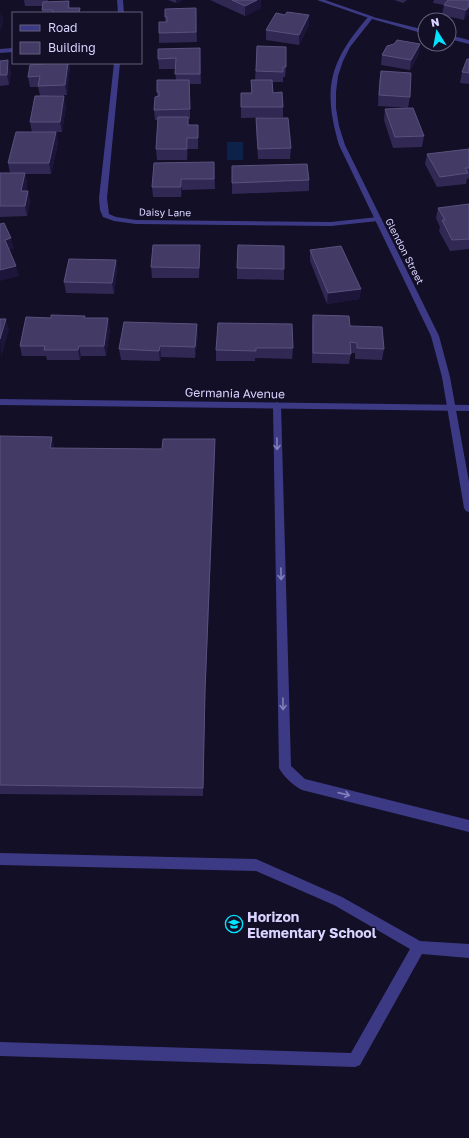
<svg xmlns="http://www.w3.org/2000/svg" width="469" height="1138" viewBox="0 0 469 1138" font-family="'Golos Text',sans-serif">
<rect width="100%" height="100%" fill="#130f26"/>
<!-- water -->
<rect fill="#0c2248" x="227" y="142" width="16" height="18"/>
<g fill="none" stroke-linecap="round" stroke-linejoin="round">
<!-- service -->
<g fill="#3d3a85" fill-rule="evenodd">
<path d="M277 402 281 405 291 766 305 779 469 820V832L302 790C294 786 283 776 279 768L273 405Z"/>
<path d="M0 853 256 859 342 897 420 941 469 944V958L422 954 360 1065 355 1067 0 1056V1042L351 1053 410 949 334 905 256 871 0 865Z"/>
</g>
<!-- minor -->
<g fill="#3d3a85" fill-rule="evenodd">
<path d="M117 0H123L124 13H118Z"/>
<path d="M317 0H325L374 17 369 18Z"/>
<path d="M13 48V52L0 53V49Z"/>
<path d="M114 63H120L107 198 109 214 116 217 136 220 331 222 378 217 382 219 378 221 331 226 136 224 114 221 103 217 100 210 99 198Z"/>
<path d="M0 399 469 405V411L0 405Z"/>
</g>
<!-- tertiary -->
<g fill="#3d3a85" fill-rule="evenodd">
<path d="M369 16 425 30V34L372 19 350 47 343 61 338 76 336 92V108L339 126 345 145 439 336 450 377 469 482V512L466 511 464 508 442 377 431 336 339 145C322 87 330 61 369 16Z"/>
<path d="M449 35 469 40V44L449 39Z"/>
</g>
</g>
<!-- wall -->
<g fill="#312854">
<path d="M24 0H48V2L69 1 70 8 80 13H42V10L43 6H25Z"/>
<path d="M168 0H182L176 3Z"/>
<path d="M210 0H261V8L245 16Z"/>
<path d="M394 0H407L403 3Z"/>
<path d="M434 0H469L464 20 442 15 444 5 433 3Z"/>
<path d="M196 8 197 42 159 43V33L165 22V17Z"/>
<path d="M285 15H309V25L299 45 266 40V30Z"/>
<path d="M257 46 286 67 285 77H283V82H272L273 93 283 107V117L241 118V93H251V80H255Z"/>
<path d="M200 48 201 84H190V119H188V125H198V149H188L187 160H157L156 149 158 120H155L154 110 157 97V92L176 80 175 69H159L158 59Z"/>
<path d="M419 54 410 70 381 65 382 55Z"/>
<path d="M469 59V84L460 83 462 72Z"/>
<path d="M0 61 11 71 9 85 0 86Z"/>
<path d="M43 63H70V66L67 95 45 96 66 106 62 132H53H56L58 143 51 174H25L27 183 26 191H28L30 202 27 216 0 217V173H10L8 163 32 132 30 122 40 96 38 87H30L28 77 43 64Z"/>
<path d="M381 71 410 97 408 108 378 106 379 81Z"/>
<path d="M385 109 424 136 422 147 393 148 384 120Z"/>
<path d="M256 118 291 148 290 159H258L256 129Z"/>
<path d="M469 149V178L467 179 466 184 437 187 425 164 427 154Z"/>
<path d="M214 162 215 189 182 190 181 197H153L152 187Z"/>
<path d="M232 166 309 180V191L232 194Z"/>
<path d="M469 204V249L450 251 439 231 440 227 436 218 438 208Z"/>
<path d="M310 250 361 289 359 299 327 304 310 261Z"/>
<path d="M200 256 199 278H152L151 267Z"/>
<path d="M116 260 117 270 114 294 66 293 64 282Z"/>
<path d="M237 268 284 269V280L237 279Z"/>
<path d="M313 315 350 326 384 349 382 360 355 359V353H351L349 364 312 363V325Z"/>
<path d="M85 316V318L110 329 106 356H81L80 360H47L46 356H22L20 346 51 318Z"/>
<path d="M218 323 293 348 292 359 255 358V361H216V350Z"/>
<path d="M198 335 195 358 161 357 160 361 121 360 119 349Z"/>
<path d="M0 436 55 448 215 453 205 702 203 796 0 794Z"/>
</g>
<!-- shaded-wall -->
<g fill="#1d163a">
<path d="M176 0H182L176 3Z"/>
<path d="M257 0H261V8L245 16V6Z"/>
<path d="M469 0V14L464 20 466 10Z"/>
<path d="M1 10 3 20 1 32 0 26Z"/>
<path d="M309 15V25L299 45V35Z"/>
<path d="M420 44 419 54 410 70 411 60Z"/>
<path d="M8 60 11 71 9 85 7 75Z"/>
<path d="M68 63H70V66L67 95 65 85Z"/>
<path d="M64 96 66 106 62 132 60 122Z"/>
<path d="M56 132 58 143 51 174 49 163Z"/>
<path d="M187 138 188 149 187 160Z"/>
<path d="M25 173 27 183 24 202 21 191Z"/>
<path d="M181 179 182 190 181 197Z"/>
<path d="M28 191 30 202 27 216 25 206Z"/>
<path d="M11 238 14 249 7 250 5 240Z"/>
<path d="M200 245V256L199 278V268Z"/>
<path d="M116 260 117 270 114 294 112 283Z"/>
<path d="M16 266 19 276 0 281V270Z"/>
<path d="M361 289 359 299 327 304 328 293Z"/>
<path d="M108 318 110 329 106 356 104 346Z"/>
<path d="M6 319 9 330 1 358 0 339Z"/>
<path d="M197 324 198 335 195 358V347Z"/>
<path d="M79 346 81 356 80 360 78 350Z"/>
<path d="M160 346 161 357 160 361 159 351Z"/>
<path d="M52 437 55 450 50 448Z"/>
<path d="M215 439V453L205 702 203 796V788L205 691Z"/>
</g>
<!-- building -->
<g fill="#433a66" stroke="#5a527e">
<path d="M232 0H257L245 6Z"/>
<path d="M448 0H469V6L466 10 444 5Z"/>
<path d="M69 1 68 8H80L79 13H52L53 10H42L43 2Z"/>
<path d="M196 8V32L159 33V22H167V17H165V9Z"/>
<path d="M287 12 309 15 299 35 266 30 276 13 285 15Z"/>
<path d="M397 40 420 44 411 60 382 55 387 46 394 44Z"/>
<path d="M257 46 286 47V67H283V72L256 71Z"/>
<path d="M200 48V74H175L176 58 158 59V49Z"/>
<path d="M467 59H469V73L462 72Z"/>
<path d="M8 60 7 75H0V61Z"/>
<path d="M43 63H68L65 85 38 86 40 76 28 77 30 65 43 64Z"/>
<path d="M381 71 411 73 410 97 379 95Z"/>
<path d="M157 80H189L190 109 154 110 155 97 159 96V92H157Z"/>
<path d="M251 80H272L273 93 282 92 283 107H241V93H252Z"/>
<path d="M35 96H64L60 122H30Z"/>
<path d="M413 108 424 136 395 137 385 109Z"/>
<path d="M158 117H188V125H198V138H187V149H156Z"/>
<path d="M256 118H288L291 148 258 149Z"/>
<path d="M16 132H56L49 163H8Z"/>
<path d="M469 149V168H465L468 173 440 177 427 154Z"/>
<path d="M214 162V179H181V187H152L154 163Z"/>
<path d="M307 164 309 180 232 183V166Z"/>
<path d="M0 173H25L21 191H28L25 206H0Z"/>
<path d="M469 204V239L452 240 442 220H445L438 208Z"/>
<path d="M4 223 11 238 5 240 16 266 0 270V224Z"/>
<path d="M153 245H200L199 268 151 267Z"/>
<path d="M238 245 284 246V269L237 268Z"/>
<path d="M341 246 361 289 328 293 310 250Z"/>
<path d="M69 259 116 260 112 283 64 282Z"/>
<path d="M51 315 85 316 84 318H108L104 346H79L78 350H44L45 346H20L26 317 51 318Z"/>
<path d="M313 315 349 316 350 326 382 327 384 349 357 348V343L350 342 351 354 313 353Z"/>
<path d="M0 319H6L0 339Z"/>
<path d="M124 322 197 324 195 347 160 346 159 351 119 349Z"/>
<path d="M218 323 292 324 293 348H256V351L216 350Z"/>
<path d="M0 436 52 437 50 448 162 449 163 439H215L205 691 203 788 0 785Z"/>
</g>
<!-- one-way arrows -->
<defs><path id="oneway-shaft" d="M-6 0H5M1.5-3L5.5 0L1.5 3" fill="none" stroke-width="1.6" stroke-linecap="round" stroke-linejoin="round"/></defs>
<g stroke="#837fbc">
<use href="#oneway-shaft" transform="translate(277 444) rotate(89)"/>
<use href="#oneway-shaft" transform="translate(281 574) rotate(89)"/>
<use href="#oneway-shaft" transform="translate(283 704) rotate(89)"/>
<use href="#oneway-shaft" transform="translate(344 794) rotate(13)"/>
</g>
<!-- icons -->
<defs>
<symbol id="school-ring" viewBox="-11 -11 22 22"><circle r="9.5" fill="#130f26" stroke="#00e5ff" stroke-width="1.5"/><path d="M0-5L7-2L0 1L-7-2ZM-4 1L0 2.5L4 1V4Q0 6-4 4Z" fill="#00e5ff"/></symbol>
</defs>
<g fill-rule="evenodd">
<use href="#school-ring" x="224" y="914" width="20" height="20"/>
</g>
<g text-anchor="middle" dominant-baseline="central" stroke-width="3" stroke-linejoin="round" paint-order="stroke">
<!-- far-street labels -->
<g font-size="10" fill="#d9d4ff" stroke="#130f26">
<text transform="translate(165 212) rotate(1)">Daisy Lane</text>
<text transform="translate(405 251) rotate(63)">Glendon Street</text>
</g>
<!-- street labels -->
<g font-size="12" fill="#d9d4ff" stroke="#130f26">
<text transform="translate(235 393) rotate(1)">Germania Avenue</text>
</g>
<!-- near-poi labels -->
<g font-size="14" font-weight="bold" fill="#d9d4ff" stroke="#130f26" text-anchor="start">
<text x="247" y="916">Horizon<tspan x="247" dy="16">Elementary School</tspan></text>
</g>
</g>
<!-- legend -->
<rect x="12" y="12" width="130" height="52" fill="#130f26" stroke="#625e7d"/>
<rect x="20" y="25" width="20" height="6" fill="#3d3a85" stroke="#625e7d"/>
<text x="48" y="32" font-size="12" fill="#d9d4ff">Road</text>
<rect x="20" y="42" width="20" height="12" fill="#433a66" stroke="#625e7d"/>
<text x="48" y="52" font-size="12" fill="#d9d4ff">Building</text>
<!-- north arrow -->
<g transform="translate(437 32) rotate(349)"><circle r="19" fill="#130f26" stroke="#625e7d"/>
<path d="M0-3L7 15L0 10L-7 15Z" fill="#00e5ff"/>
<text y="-6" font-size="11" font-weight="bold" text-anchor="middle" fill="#d9d4ff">N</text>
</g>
</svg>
